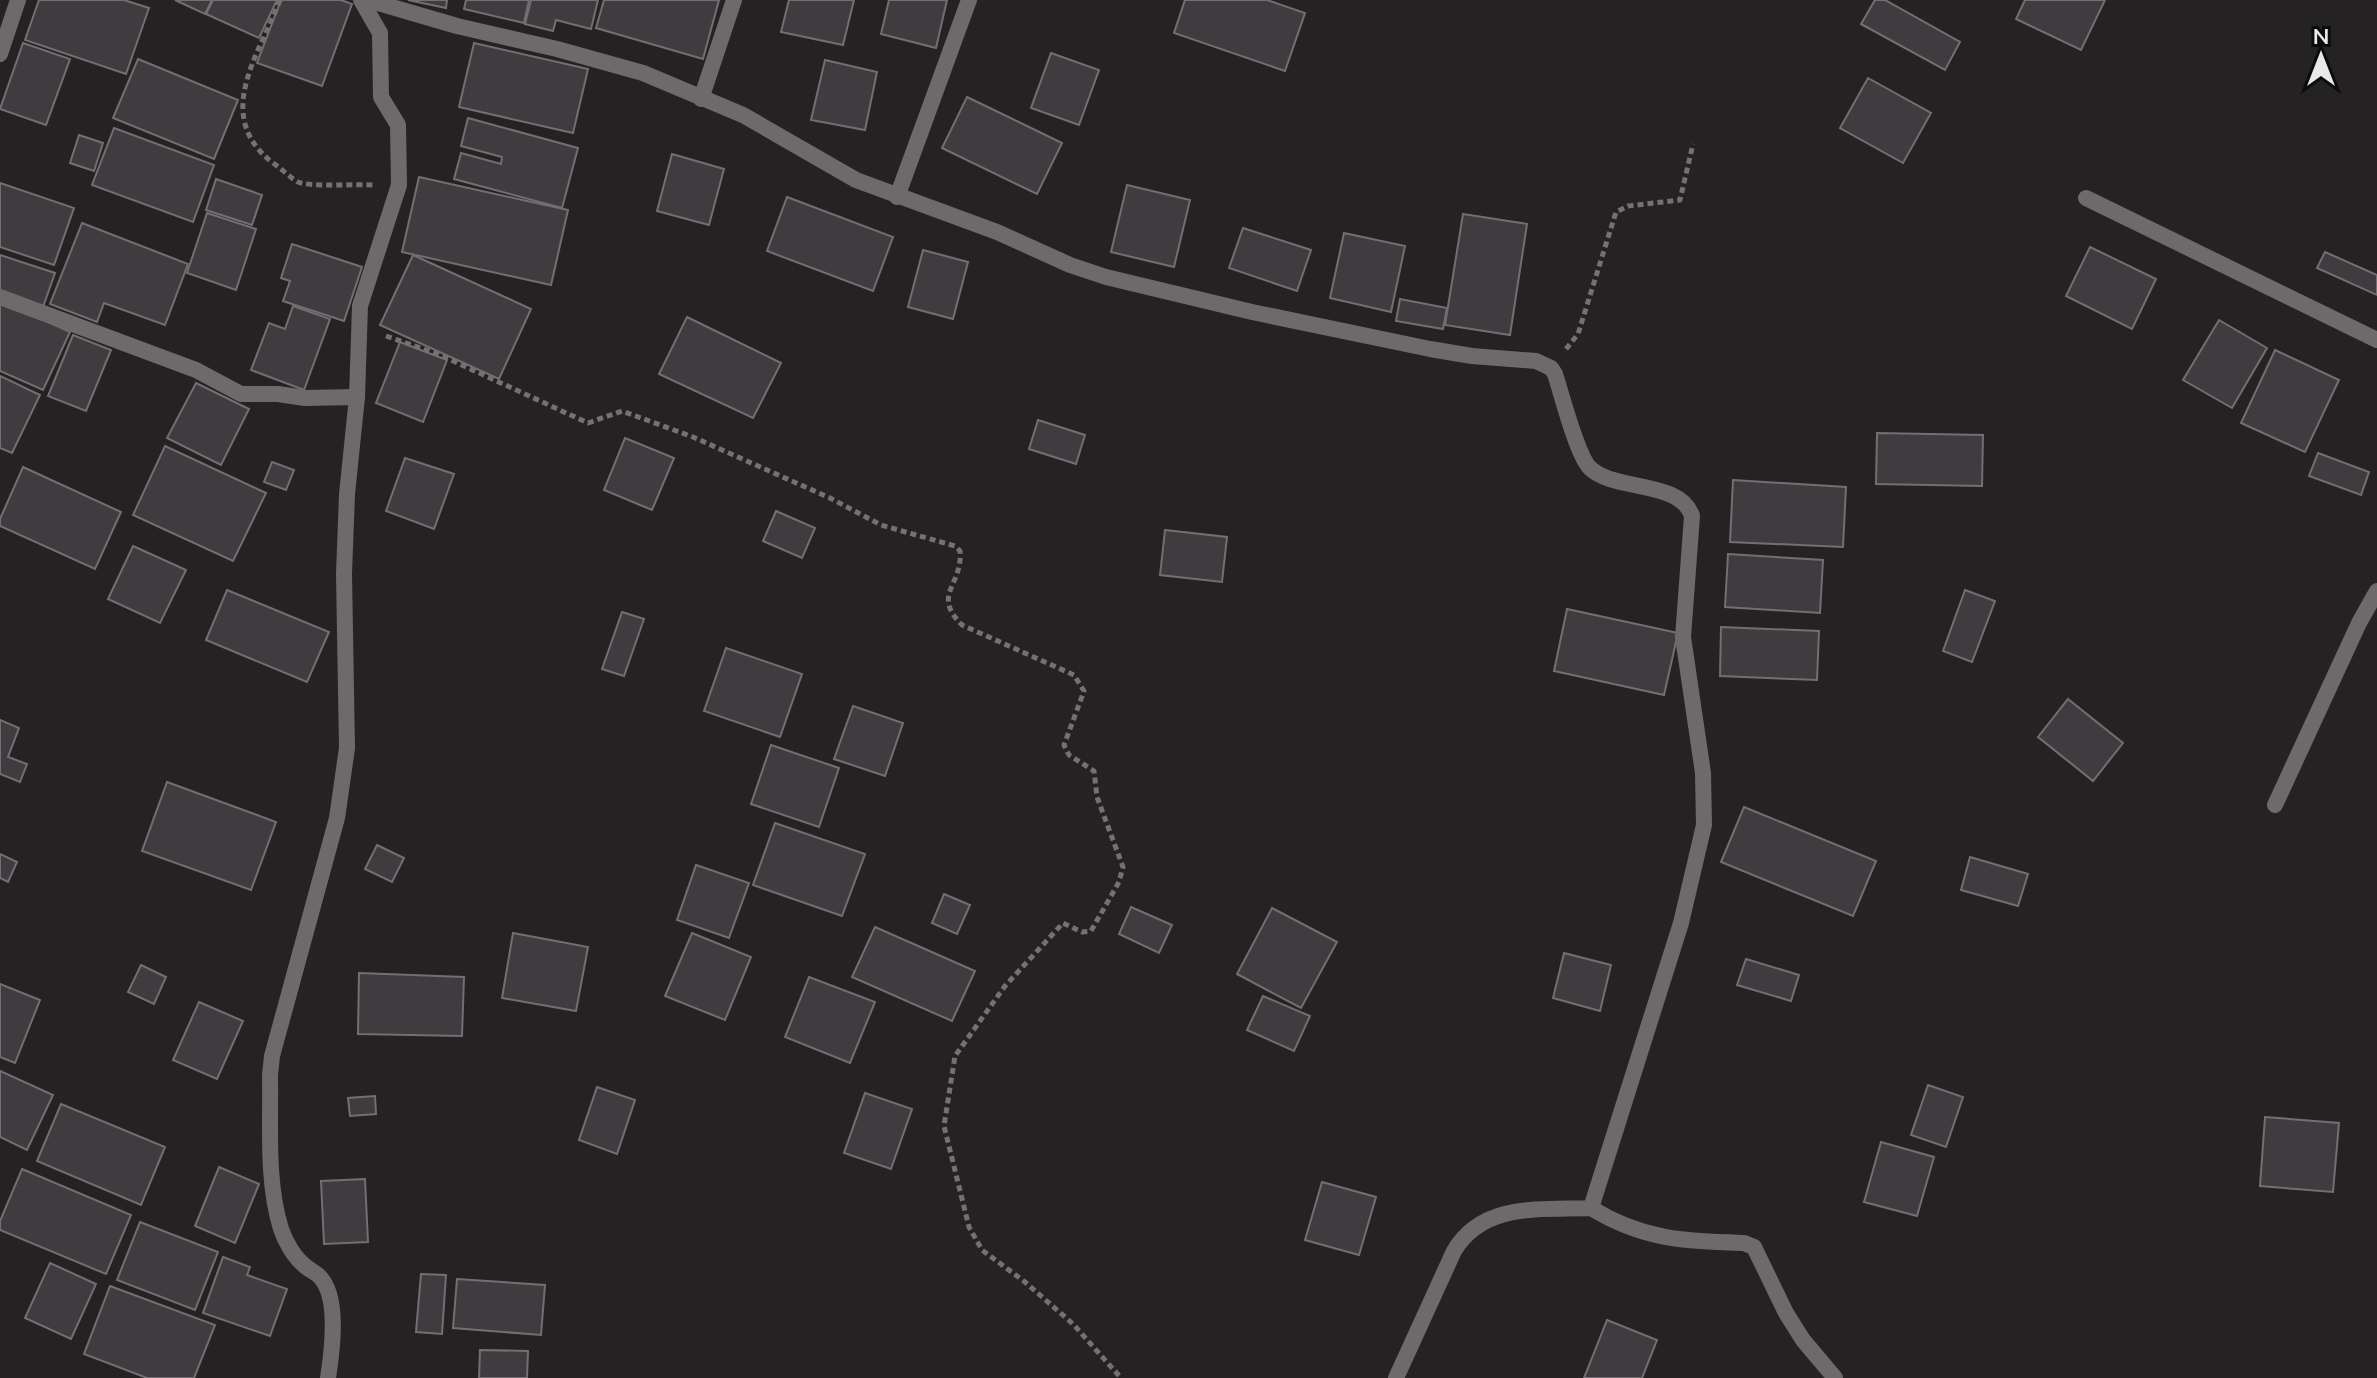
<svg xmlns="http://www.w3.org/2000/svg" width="2377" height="1378" viewBox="0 0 2377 1378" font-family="Mulish,sans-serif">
<rect width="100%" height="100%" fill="#252223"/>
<!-- building -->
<g fill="#3e3c3f" stroke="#716f72" stroke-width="2">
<path d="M39 0H124L149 8 126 74 25 40Z"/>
<path d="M175 0H212L205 14Z"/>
<path d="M213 0H277L259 38 206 14Z"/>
<path d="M281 0H341L352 4 322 86 257 63Z"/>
<path d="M408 0H447L446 8Z"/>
<path d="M466 0H529L524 23 464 9Z"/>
<path d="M531 0H598L591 29 556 20 553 31 525 24Z"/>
<path d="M604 0H719L703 59 596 28Z"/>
<path d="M789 0H854L843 45 781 32Z"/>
<path d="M889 0H947L936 48 881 34Z"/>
<path d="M1185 0H1267L1305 13 1285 71 1174 33Z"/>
<path d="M1875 0H1885L1960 42 1945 70 1861 24Z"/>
<path d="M2025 0H2105L2081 50 2016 19Z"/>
<path d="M23 43 70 59 46 125 0 109Z"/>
<path d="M474 43 588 69 573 133 459 107Z"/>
<path d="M1051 53 1099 70 1079 125 1031 108Z"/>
<path d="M138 59 238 100 214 159 113 118Z"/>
<path d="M825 60 877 72 865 130 811 120Z"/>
<path d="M1868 78 1931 113 1903 163 1840 128Z"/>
<path d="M967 97 1062 143 1037 194 942 148Z"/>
<path d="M468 118 578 148 562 208 454 179 461 153 501 164 502 157 461 146Z"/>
<path d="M114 128 214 165 193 222 92 185Z"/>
<path d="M79 135 103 143 94 171 70 163Z"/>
<path d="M672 154 724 169 709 225 657 211Z"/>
<path d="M419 177 568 210 551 285 402 252Z"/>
<path d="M216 179 262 195 252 225 206 210Z"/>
<path d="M0 183 74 208 54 265 0 247Z"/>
<path d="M1127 185 1190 200 1174 267 1111 252Z"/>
<path d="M787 197 893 237 873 291 767 251Z"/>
<path d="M207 213 256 229 236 290 187 273Z"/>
<path d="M1463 214 1527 224 1510 335 1445 325Z"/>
<path d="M82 223 188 264 165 325 104 303 97 322 50 304Z"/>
<path d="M1243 228 1311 250 1297 291 1229 268Z"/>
<path d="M1344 233 1405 246 1391 312 1330 298Z"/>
<path d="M292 244 362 267 344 321 283 301 290 281 281 278Z"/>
<path d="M2090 247 2156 279 2132 329 2066 296Z"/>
<path d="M923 250 968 262 953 319 908 307Z"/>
<path d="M2325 252 2377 275V295L2317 268Z"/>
<path d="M0 255 55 273 43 307 0 293Z"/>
<path d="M413 255 531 309 499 379 380 325Z"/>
<path d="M1400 299 1447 308 1443 329 1396 321Z"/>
<path d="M0 300 70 332 43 390 0 371Z"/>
<path d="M293 306 330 319 304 390 251 370 269 323 285 329Z"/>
<path d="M687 317 781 363 753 418 659 374Z"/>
<path d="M2219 320 2267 348 2232 408 2183 380Z"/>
<path d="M73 335 111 350 86 411 48 396Z"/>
<path d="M400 342 447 360 423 422 376 403Z"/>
<path d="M2275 350 2339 380 2305 452 2241 423Z"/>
<path d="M0 376 40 395 12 453 0 448Z"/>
<path d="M196 383 249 409 221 465 167 438Z"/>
<path d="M1038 420 1085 435 1076 464 1029 449Z"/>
<path d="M1877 433 1983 435 1982 486 1876 484Z"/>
<path d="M625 438 674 458 652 510 604 490Z"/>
<path d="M165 446 266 493 233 561 133 515Z"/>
<path d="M2318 453 2369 472 2361 495 2309 476Z"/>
<path d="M405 458 454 474 434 529 386 511Z"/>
<path d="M272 462 294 470 286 490 264 482Z"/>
<path d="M23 467 121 512 95 569 0 526V519Z"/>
<path d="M1733 480 1846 487 1843 547 1730 542Z"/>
<path d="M776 511 815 528 802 558 763 541Z"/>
<path d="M1165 530 1227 537 1222 582 1160 575Z"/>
<path d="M133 546 186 570 160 623 108 599Z"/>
<path d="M1728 554 1823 560 1820 613 1725 607Z"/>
<path d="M227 590 329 632 307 682 206 640Z"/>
<path d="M1965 590 1995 601 1972 662 1943 651Z"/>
<path d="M1567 609 1678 633 1664 695 1554 671Z"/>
<path d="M622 612 644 619 624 676 602 669Z"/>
<path d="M1721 627 1819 631 1817 680 1720 676Z"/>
<path d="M726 648 802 674 780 737 704 711Z"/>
<path d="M2068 699 2123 743 2093 781 2038 737Z"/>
<path d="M853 706 903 723 885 776 834 759Z"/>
<path d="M0 720 19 728 8 757 27 764 20 782 0 774Z"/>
<path d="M771 745 839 768 819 827 751 804Z"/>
<path d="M167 782 276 822 251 890 142 851Z"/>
<path d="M1744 807 1876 861 1853 916 1721 862Z"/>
<path d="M775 823 865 854 842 916 753 885Z"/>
<path d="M377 845 404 858 392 882 365 869Z"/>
<path d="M0 854 17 862 8 882 0 878Z"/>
<path d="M1970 857 2028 874 2018 906 1961 890Z"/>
<path d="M696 865 749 883 729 938 677 920Z"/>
<path d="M944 894 970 905 957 934 932 923Z"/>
<path d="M1131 907 1172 925 1159 953 1119 934Z"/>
<path d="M1272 908 1337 942 1301 1008 1237 974Z"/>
<path d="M875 927 975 971 952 1021 852 977Z"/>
<path d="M513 933 588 947 576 1011 502 998Z"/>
<path d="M692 933 751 957 725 1020 665 996Z"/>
<path d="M1564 953 1611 965 1600 1011 1553 998Z"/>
<path d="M1746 959 1799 975 1791 1001 1737 985Z"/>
<path d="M141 965 166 977 154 1004 128 992Z"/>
<path d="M359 973 464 977 462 1036 358 1034Z"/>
<path d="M809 977 875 1002 850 1063 785 1037Z"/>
<path d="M0 984 40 1000 15 1063 0 1057Z"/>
<path d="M1263 996 1310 1016 1294 1051 1247 1030Z"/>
<path d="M199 1002 243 1021 217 1079 173 1060Z"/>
<path d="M0 1071 53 1095 27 1150 0 1137Z"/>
<path d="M1928 1085 1963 1097 1946 1147 1911 1135Z"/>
<path d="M597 1087 635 1100 617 1154 579 1140Z"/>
<path d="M865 1093 912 1109 891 1169 844 1153Z"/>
<path d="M375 1096 376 1114 350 1116 348 1098Z"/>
<path d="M61 1104 165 1147 141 1205 37 1161Z"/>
<path d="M2265 1117 2339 1123 2333 1192 2260 1186Z"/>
<path d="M1881 1142 1934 1157 1917 1216 1864 1202Z"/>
<path d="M219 1167 259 1184 235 1243 195 1226Z"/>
<path d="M22 1169 131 1215 106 1274 0 1230V1221Z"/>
<path d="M365 1179 368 1242 324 1244 321 1181Z"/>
<path d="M1322 1182 1376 1197 1359 1255 1305 1240Z"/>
<path d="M140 1222 218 1252 195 1310 117 1280Z"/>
<path d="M223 1257 250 1267 247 1275 287 1289 270 1336 203 1313Z"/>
<path d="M50 1263 96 1284 71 1339 25 1318Z"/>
<path d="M421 1274 446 1275 442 1334 416 1332Z"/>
<path d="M457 1279 545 1285 541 1335 453 1328Z"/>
<path d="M110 1286 215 1325 194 1378H147L84 1354Z"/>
<path d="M1607 1320 1657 1340 1642 1378H1584Z"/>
<path d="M480 1350 528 1351 527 1378H479Z"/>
</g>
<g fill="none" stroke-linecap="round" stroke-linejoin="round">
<!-- path -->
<g stroke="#747172" stroke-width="5" stroke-dasharray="6 4" stroke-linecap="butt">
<path d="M280 0C259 55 212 116 273 163 281 168 289 177 298 182 309 187 357 184 373 185"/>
<path d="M386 336 438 354 588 423 622 411 693 437 830 498 881 525 955 546 960 551C963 586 931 594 962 625L1074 675 1084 691 1064 745 1069 755 1094 771 1097 797 1123 867 1119 882 1091 931 1082 932 1063 923 1005 986 955 1056 944 1126 969 1227 982 1250 1025 1282 1073 1324 1121 1378"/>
<path d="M1566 349 1578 334 1616 212 1628 206 1680 200 1693 144"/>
</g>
<!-- minor -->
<g stroke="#6c6a6b" stroke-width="16">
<path d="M368 0 457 26 557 49 643 73 743 115 856 180 997 232 1070 265 1106 277 1252 312 1430 349 1472 356 1536 361 1551 368 1555 374C1562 395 1576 452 1589 467 1612 492 1680 479 1692 516L1683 637 1703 773 1704 825 1681 923 1591 1208C1541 1210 1483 1202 1454 1251L1396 1378"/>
<path d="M0 54 18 0"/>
<path d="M701 99 734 0"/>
<path d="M897 197 969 0"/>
<path d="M2086 198 2377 340"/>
<path d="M0 297 196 370 241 394H278L305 398 357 397"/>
<path d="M2275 805 2359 623 2377 591"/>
<path d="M1591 1208C1643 1240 1684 1241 1744 1243L1754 1247 1786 1313 1803 1340 1835 1378"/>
<path d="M328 1378C332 1352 340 1296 319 1276 315 1272 308 1269 304 1265 294 1257 285 1241 281 1229 266 1181 271 1125 270 1075L272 1056 337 818 347 748 344 574 347 494 357 397 360 306 399 185 398 125 381 97 380 33 361 0"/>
</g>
</g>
<!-- north arrow -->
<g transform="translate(2321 56)" stroke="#0d0c0c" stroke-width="6" paint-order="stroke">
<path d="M0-6L14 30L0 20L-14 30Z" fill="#eae8e9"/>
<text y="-12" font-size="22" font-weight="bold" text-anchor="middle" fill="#eae8e9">N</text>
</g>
</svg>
